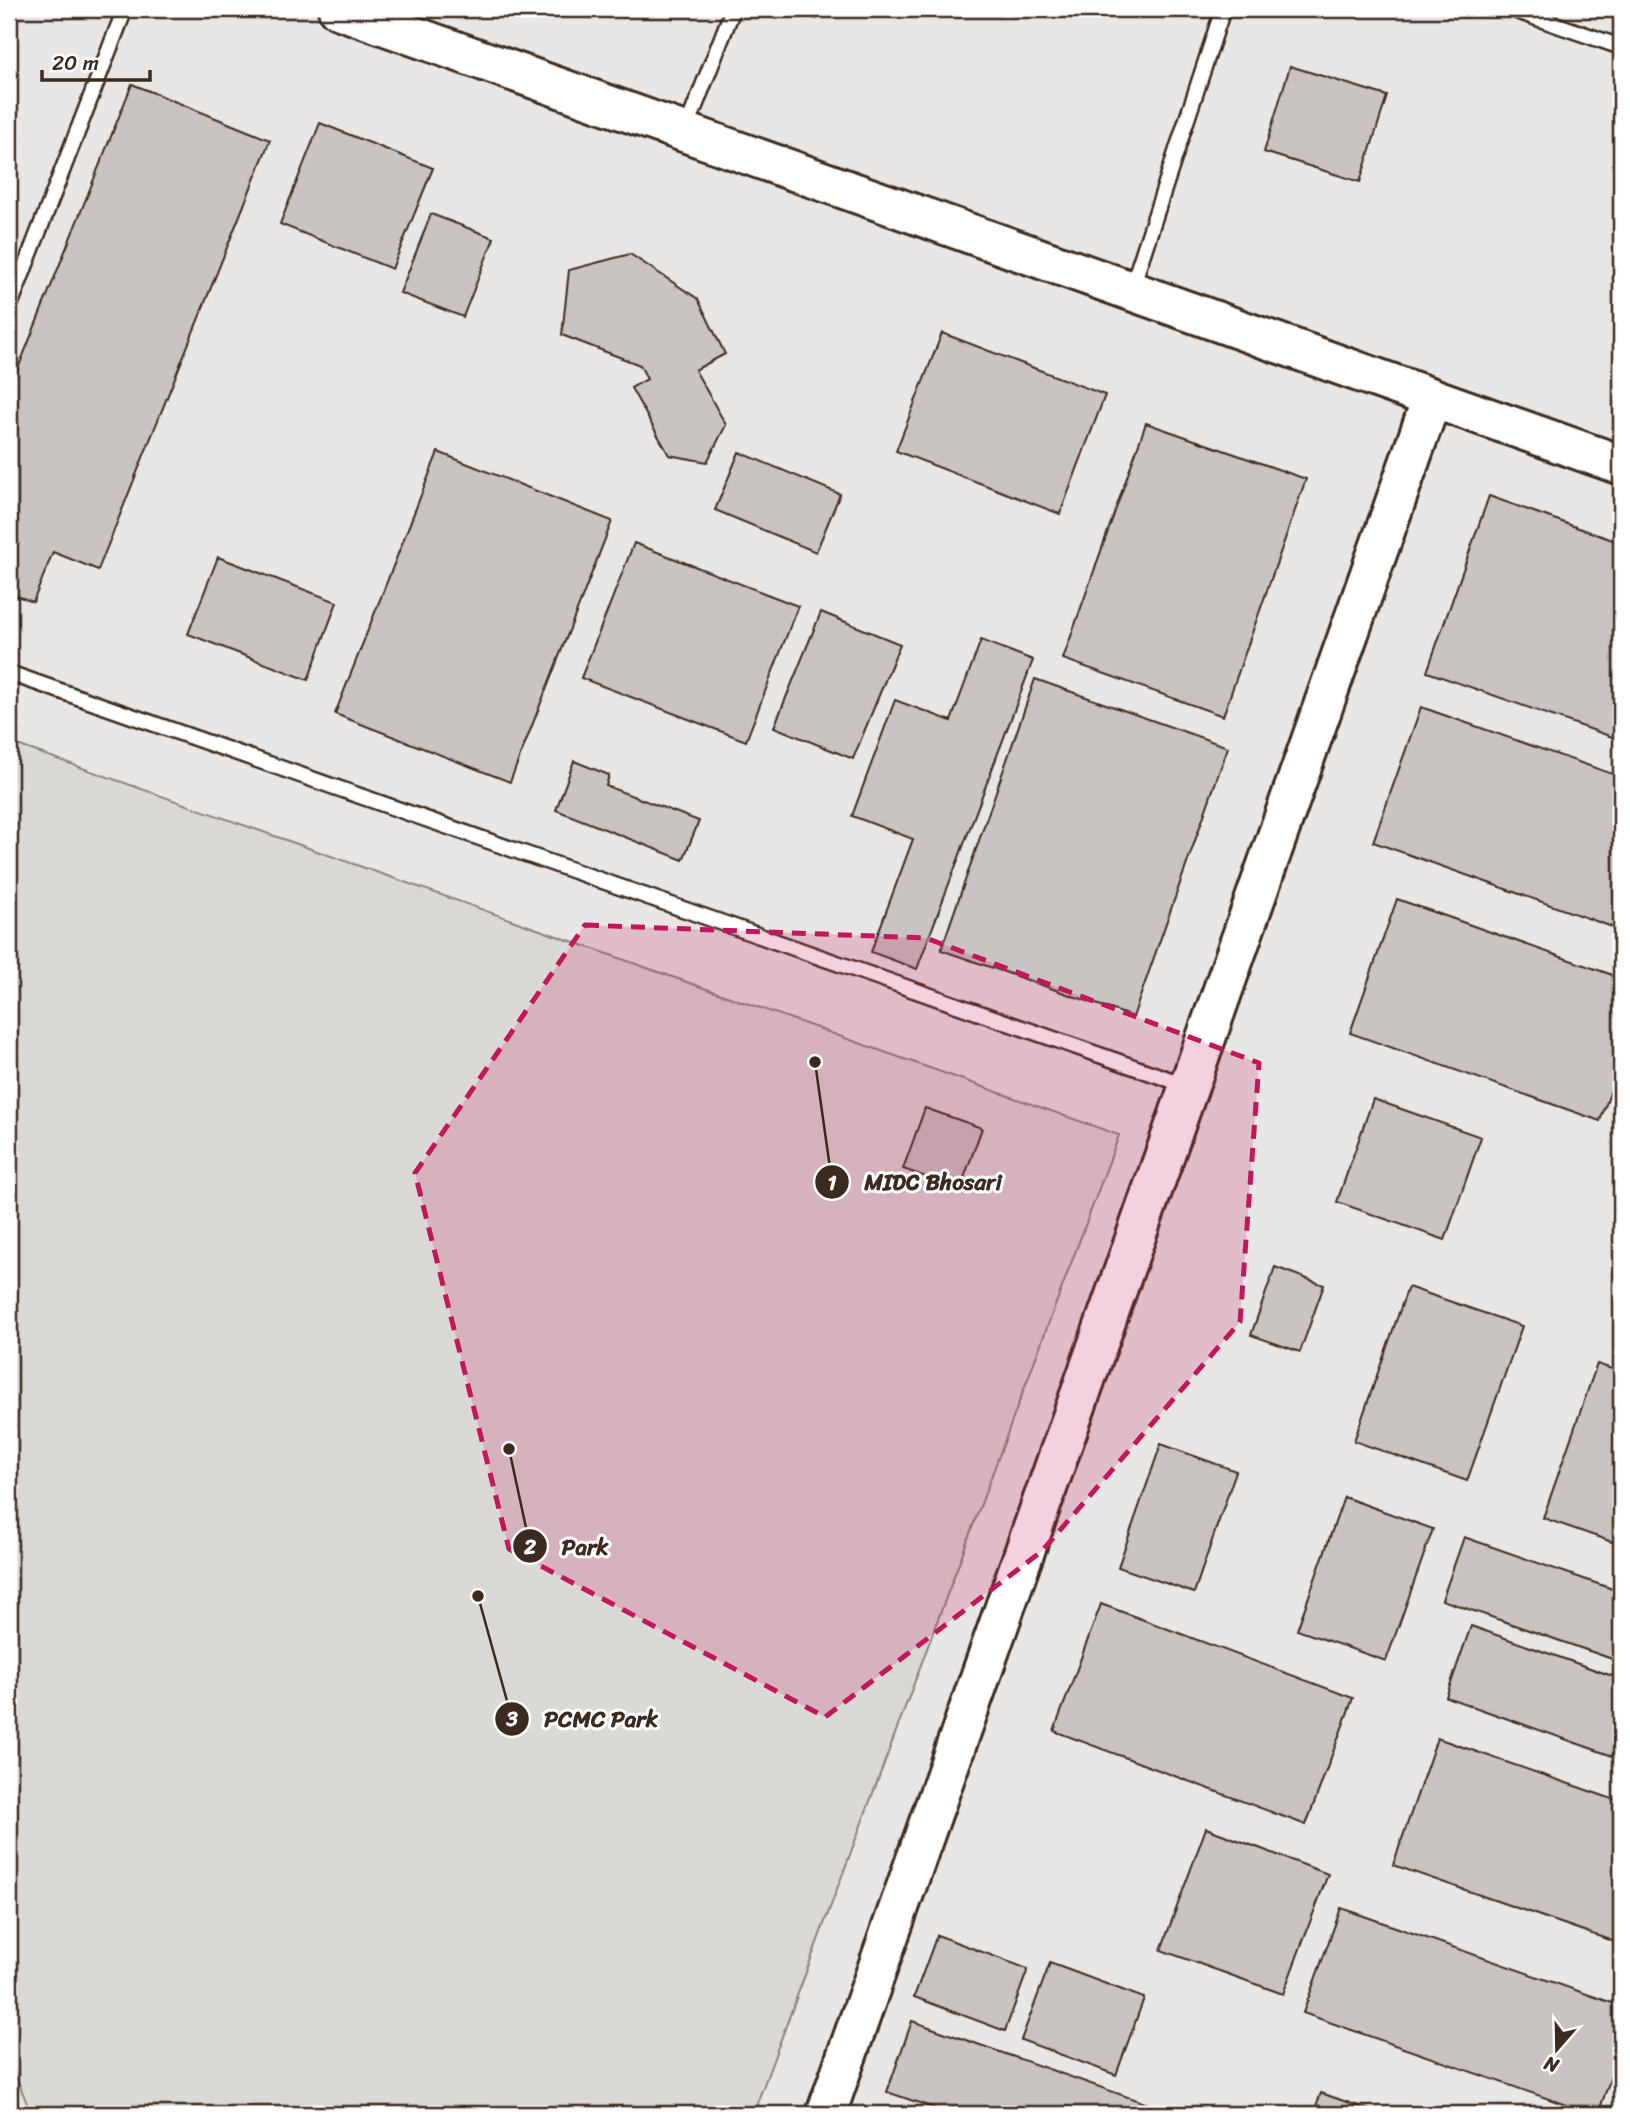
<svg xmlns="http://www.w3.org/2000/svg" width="1630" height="2123" viewBox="0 0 1630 2123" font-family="Sriracha,sans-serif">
<rect width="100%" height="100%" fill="#f7f6f6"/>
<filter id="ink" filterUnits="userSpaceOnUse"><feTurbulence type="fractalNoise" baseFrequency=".0143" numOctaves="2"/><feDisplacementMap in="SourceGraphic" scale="14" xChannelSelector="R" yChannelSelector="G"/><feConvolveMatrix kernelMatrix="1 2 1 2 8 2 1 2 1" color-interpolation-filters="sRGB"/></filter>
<g filter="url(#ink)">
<!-- built -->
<rect fill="#e9e7e6" x="9" y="9" width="1612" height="2105"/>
<!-- green -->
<path fill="#dbd9d6" stroke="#8b827a" stroke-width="2" d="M9 742 1119 1135 753 2114H31L9 2058Z"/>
<!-- building -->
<g fill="#c9c3c1" stroke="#3b2a1e" stroke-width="2">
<path d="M790 9H821L817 19Z"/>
<path d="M1290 66 1387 96 1360 182 1264 152Z"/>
<path d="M132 84 270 140 98 570 53 552 33 602 9 593V391Z"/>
<path d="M320 123 433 168 392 269 280 224Z"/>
<path d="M431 214 494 238 463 317 400 293Z"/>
<path d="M630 254 698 299 725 354 695 370 726 425 707 462 669 455 631 388 647 379 640 365 562 335 569 270Z"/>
<path d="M942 333 1105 395 1060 514 896 451Z"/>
<path d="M1146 423 1306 479 1223 716 1063 659Z"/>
<path d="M438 452 612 521 510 782 335 714Z"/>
<path d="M739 452 840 494 816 552 715 510Z"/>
<path d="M1489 496 1621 543V740L1427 672Z"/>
<path d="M634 543 798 606 746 741 581 678Z"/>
<path d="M218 557 337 602 308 680 188 634Z"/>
<path d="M821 612 900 644 853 759 774 727Z"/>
<path d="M981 640 1033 660 917 969 871 952 913 839 852 816 895 700 951 721Z"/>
<path d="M1035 679 1228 747 1133 1017 941 950Z"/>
<path d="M1421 707 1621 777V930L1373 842Z"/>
<path d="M574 761 609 775 606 786 699 821 683 860 556 810Z"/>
<path d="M1397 899 1621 978V1062L1600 1121 1350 1033Z"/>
<path d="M1373 1099 1481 1137 1445 1240 1337 1202Z"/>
<path d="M925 1108 982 1128 960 1189 903 1169Z"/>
<path d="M1275 1267 1324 1285 1300 1352 1251 1335Z"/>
<path d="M1408 1287 1522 1326 1467 1481 1354 1441Z"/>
<path d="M1597 1364 1621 1372V1545L1543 1518Z"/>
<path d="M1161 1444 1236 1471 1194 1593 1118 1567Z"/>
<path d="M1344 1497 1433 1529 1386 1661 1297 1630Z"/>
<path d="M1464 1537 1621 1592V1662L1442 1600Z"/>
<path d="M1101 1604 1353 1698 1306 1825 1054 1731Z"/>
<path d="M1471 1626 1621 1679V1759L1446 1697Z"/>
<path d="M1437 1738 1621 1802V1944L1393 1865Z"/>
<path d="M1206 1828 1328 1874 1283 1994 1161 1950Z"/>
<path d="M1341 1908 1621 2006V2048L1598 2114H1592L1303 2013Z"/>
<path d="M937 1935 1028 1969 1005 2031 914 1997Z"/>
<path d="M1050 1963 1144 1998 1116 2075 1021 2040Z"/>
<path d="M912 2021 1162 2109 1160 2114H951L887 2092Z"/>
<path d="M1321 2093 1381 2114H1313Z"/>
</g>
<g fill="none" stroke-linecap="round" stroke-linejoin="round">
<defs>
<g id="lane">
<path d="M1511 9 1621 47"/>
<path d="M685 132 733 9"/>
<path d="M1131 290 1223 9"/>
<path d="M9 308 123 14"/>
<path d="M9 673 1188 1086"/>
</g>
<g id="secondary">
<path d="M338 9 1621 465"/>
<path d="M826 2114 1432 398"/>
</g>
</defs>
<!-- lane casing -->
<use href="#lane" stroke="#3b2a1e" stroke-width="19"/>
<!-- secondary casing -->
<use href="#secondary" stroke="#3b2a1e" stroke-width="44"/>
<!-- lane -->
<use href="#lane" stroke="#fff" stroke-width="14"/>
<!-- secondary -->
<use href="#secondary" stroke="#fff" stroke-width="38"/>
</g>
</g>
<!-- marked area -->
<path fill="#c2185b" fill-opacity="0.2" stroke="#c2185b" stroke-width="5" stroke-dasharray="14 9" stroke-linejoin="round" d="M585 925 926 938 1259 1063 1240 1322 1042 1551 825 1717 509 1549 415 1173Z"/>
<!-- callouts -->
<path fill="none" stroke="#3b2a1e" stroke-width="2.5" d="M815 1062L832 1182M509 1449L530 1546M478 1596L512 1719"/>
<g fill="#3b2a1e" stroke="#fff" stroke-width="2.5">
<circle cx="815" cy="1062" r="7"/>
<circle cx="509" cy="1449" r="7"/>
<circle cx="478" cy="1596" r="7"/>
<circle cx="832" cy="1182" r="18"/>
<circle cx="530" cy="1546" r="18"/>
<circle cx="512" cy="1719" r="18"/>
</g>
<g font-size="21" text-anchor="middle" font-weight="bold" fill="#fff">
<text x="832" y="1190">1</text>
<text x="530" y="1554">2</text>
<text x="512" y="1726">3</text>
</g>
<g font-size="23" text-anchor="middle" font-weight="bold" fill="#3b2a1e" stroke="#fff" stroke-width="6" stroke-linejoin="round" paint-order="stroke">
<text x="933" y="1190">MIDC Bhosari</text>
<text x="585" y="1555">Park</text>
<text x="601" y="1727">PCMC Park</text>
</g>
<!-- margin -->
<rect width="1630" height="2123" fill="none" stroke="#fff" stroke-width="35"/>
<rect x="18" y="18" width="1595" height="2088" fill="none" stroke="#3b2a1e" stroke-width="2.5" filter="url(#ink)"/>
<!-- north arrow -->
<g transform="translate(1557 2049) rotate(200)" stroke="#ffffff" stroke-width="5" paint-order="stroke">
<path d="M0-5L12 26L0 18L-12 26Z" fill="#3b2a1e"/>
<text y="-10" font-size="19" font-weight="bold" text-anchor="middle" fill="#3b2a1e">N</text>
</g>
<!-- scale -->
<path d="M42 70v10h108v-10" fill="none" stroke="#3b2a1e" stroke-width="3.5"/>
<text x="52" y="70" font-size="21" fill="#3b2a1e" stroke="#ffffff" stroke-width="5" paint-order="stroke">20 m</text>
</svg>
